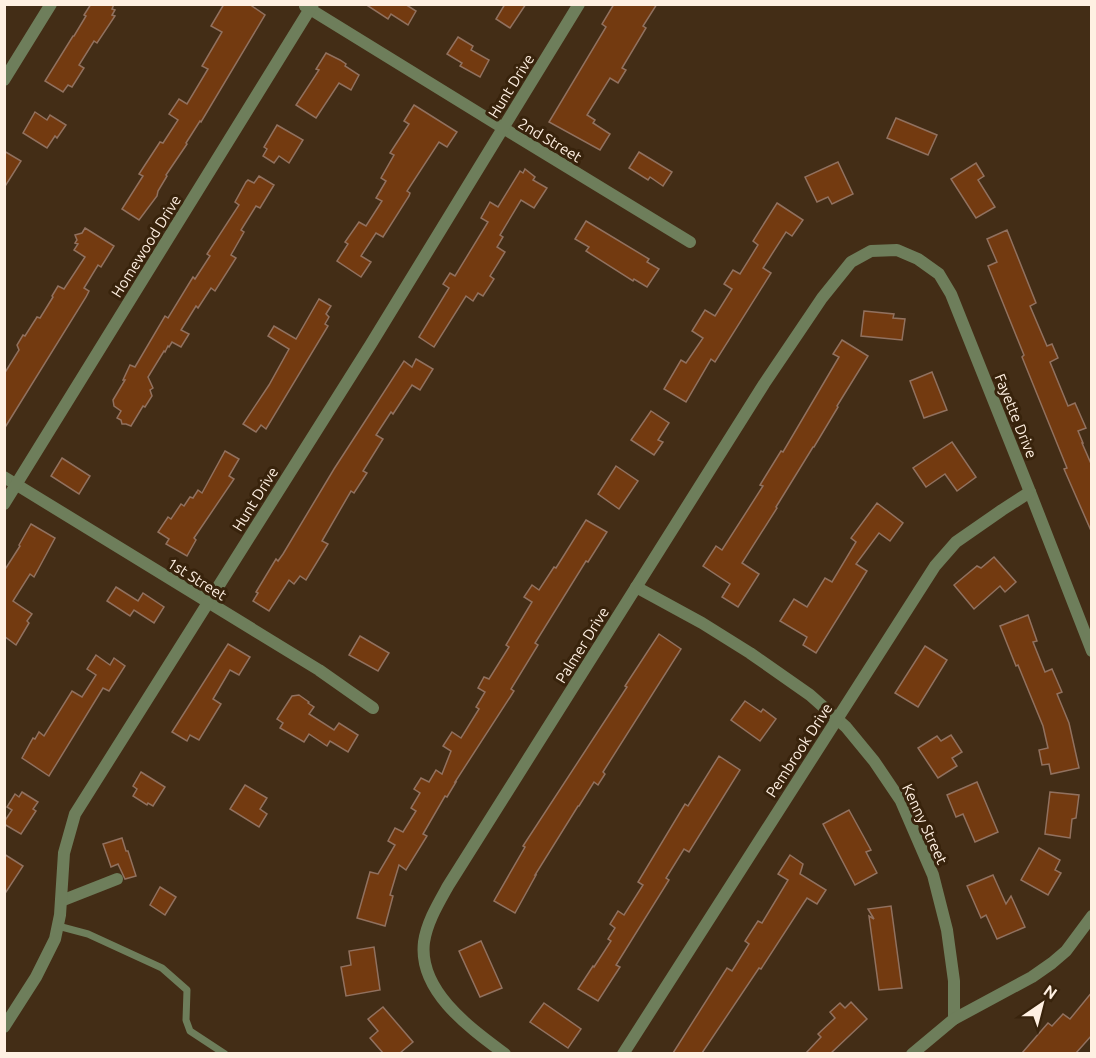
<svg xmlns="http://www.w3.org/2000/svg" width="1096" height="1058" viewBox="0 0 1096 1058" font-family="Ubuntu,sans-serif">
<rect width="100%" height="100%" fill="#432d16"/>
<!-- building -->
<g fill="#733a10" stroke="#91715f" stroke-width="1.5">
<path d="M91 4H114L112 9 115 10 112 15 115 16 97 43 94 41 79 65 84 68 72 87 68 85 63 92 45 81 73 36H74L86 16 84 15Z"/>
<path d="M224 4H249L265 15 201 122 200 121 186 143 187 144 166 175 167 176 158 191 157 196 139 220 122 209 143 176 139 174 160 142 163 143 178 120 169 114 179 99 187 104 208 69 202 66 222 32 211 26Z"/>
<path d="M365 4H405L416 11 408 25 391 14 388 19Z"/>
<path d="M505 4H526L510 28 496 19Z"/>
<path d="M614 4H657L643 26 646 28 622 68 626 70 618 83 610 78 587 115 595 120 593 123 610 134 600 150 549 122 606 27 602 24Z"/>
<path d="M458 37 473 46 471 50 489 60 480 77 460 66 462 63 447 54Z"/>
<path d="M326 53 340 60 346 64 345 66 359 75 351 90 339 83 316 118 296 105 319 70 316 69Z"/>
<path d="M414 105 457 132 447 147 439 142 407 191 410 193 409 196 383 237 376 233 361 256 371 262 361 277 337 261 348 244 345 242 359 222 366 226 382 201 376 198 386 181 381 178 394 155 390 153 409 124 404 121Z"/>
<path d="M35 112 47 120 50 115 66 125 57 138 55 136 47 148 23 133Z"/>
<path d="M896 118 937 135 928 155 887 138Z"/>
<path d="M277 125 303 140 289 163 279 156 274 163 263 156 267 149 264 147Z"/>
<path d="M4 151 21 161 4 188Z"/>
<path d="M639 152 672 172 663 186 650 177 648 180 629 168Z"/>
<path d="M838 162 853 194 832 204 828 197 817 202 805 177Z"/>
<path d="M976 163 984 176 978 180 995 207 976 218 951 179Z"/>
<path d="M525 169 535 177 533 180 547 188 534 208 521 200 500 235 503 237 497 247 505 252 490 276 494 279 483 296 478 293 473 301 466 296 434 347 419 337 449 288 443 284 450 273 455 276 488 222 481 218 490 202 498 207 520 171 523 173Z"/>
<path d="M259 176 274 185 260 208 256 206 241 230 244 232 231 255 236 258 215 291 211 288 198 308 196 306 181 330 189 334 181 347 172 342 169 347 168 346 165 352 164 351 148 377 153 388 150 390 152 396 145 407 143 406 131 426 126 424H122L121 420 117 418 121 411 114 406 113 400 125 380H123L130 365 135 367 165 316 168 318 193 277 195 279 210 256 207 254 239 205 235 202 246 182 248 180 254 183Z"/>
<path d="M777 203 803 220 792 236 786 232 763 268 771 273 715 362 711 359 686 402 664 389 681 360 686 363 703 338 692 331 705 310 715 316 732 289 724 284 733 270 740 274 758 245 753 241Z"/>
<path d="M586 221 649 259 647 262 659 269 647 287 634 279 633 281 586 251 589 247 575 239Z"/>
<path d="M85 228 114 246 101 267 98 265 84 288 89 291 86 297 4 429V374L19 350 17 345 23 335 25 336 37 317 40 318 53 297 52 296 58 286 64 289 85 257 74 250 78 244 75 243 77 240 75 235 82 233Z"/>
<path d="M1007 230 1036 303 1030 306 1047 346 1052 344 1058 358 1050 362 1068 406 1075 403 1086 428 1078 431 1083 443H1082L1092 466V533L1064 469 1067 468 1022 357 1024 355 988 266 997 262 987 239Z"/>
<path d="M319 299 331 306 326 314 329 317 325 324 328 326 266 429 261 425 256 432 243 424 269 385 289 349 268 336 274 326 296 339Z"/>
<path d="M864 311 894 314 893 318 905 319 902 340 861 336Z"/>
<path d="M842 340 868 356 837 406 838 407 814 447H813L776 507 777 508 742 563 759 574 738 607 722 597 730 584 703 566 716 546 722 550 763 486 760 485 781 451 783 452 839 357 833 354Z"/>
<path d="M416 359 433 369 420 390 412 385 393 414 391 412 376 435 383 439 363 471 367 473 354 493 351 491 322 541 328 544 306 580 300 576 294 584 289 580 269 611 253 601 258 593 256 592 276 559 278 561 283 554 334 469 404 361 412 367Z"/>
<path d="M932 372 947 410 924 418 910 381Z"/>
<path d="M651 411 669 423 658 440 663 442 654 455 631 440Z"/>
<path d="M952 442 976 477 957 491 945 474 926 487 913 468Z"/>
<path d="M225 451 239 459 229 476 234 479 194 538 196 540 187 556 166 544 169 539 158 532 168 517 171 519 181 504 184 506 190 497 193 498 198 490 202 493Z"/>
<path d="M62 458 90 476 79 494 51 476Z"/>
<path d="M616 466 638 481 619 509 598 494Z"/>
<path d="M877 503 903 523 890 541 879 533 856 564 867 571 816 653 803 645 807 637 780 621 794 599 807 607 825 578 832 582 856 542 851 538Z"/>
<path d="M586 520 607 532 588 562 586 561 535 643 538 645 511 689 514 691 455 782H456L447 797 445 796 423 834 427 836 406 870 399 865 390 895 393 896 385 926 357 918 370 872 378 874 395 845 388 841 395 828 403 832 416 811 411 808 420 793 414 789 421 778 429 782 436 770 442 774 451 751 443 746 452 732 461 738 479 709 476 707 485 692 478 688 484 677 489 679 509 647 506 645 532 602 524 597 532 585 539 590 554 567 556 568Z"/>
<path d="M31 524 55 538 34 577 30 574 13 601 32 614 27 621 29 623 16 645 4 636V571L20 546 19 545Z"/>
<path d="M994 557 1016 582 1005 592 1000 586 974 609 954 585 977 566 981 568Z"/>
<path d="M116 587 138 601 143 593 164 607 154 623 134 610 130 616 107 601Z"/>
<path d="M1028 615 1037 641 1033 642 1045 672 1052 669 1062 692 1057 694 1069 723 1079 768 1051 774 1049 764 1042 765 1039 750 1048 748 1043 726 1018 665 1016 666 1000 626Z"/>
<path d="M659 634 681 649 603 772 605 774 598 785 594 782 579 806H578L535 875H536L515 913 494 901 525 847 523 846 627 687 625 686Z"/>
<path d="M360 636 389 653 378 671 349 655Z"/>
<path d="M228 644 250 657 239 675 230 670 213 699 221 704 199 740 190 735 187 741 172 732Z"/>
<path d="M925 646 947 660 918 707 895 693Z"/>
<path d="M96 655 110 665 114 658 125 666 109 691 103 688 49 776 22 758 33 738 35 739 39 732 44 736 72 691 82 697 96 675 87 669Z"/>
<path d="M299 695 309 702 308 703 314 707 309 714 334 730 339 723 358 735 348 752 330 741 327 746 309 734 304 742 280 728 283 723 277 719 292 696Z"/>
<path d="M745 701 761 712 763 709 776 719 760 741 731 720Z"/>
<path d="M951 735 962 752 952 758 957 766 938 778 918 748 937 736 941 741Z"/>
<path d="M719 756 740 770 689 852 684 849 666 878 669 880 616 965 620 967 598 1001 578 989 593 966 594 967 611 941 608 939 615 928 610 924 618 911 624 915 643 885 638 882 685 804 688 806Z"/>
<path d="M141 772 165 787 153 806 148 803 147 805 133 796 137 789 133 786Z"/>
<path d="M977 782 998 832 975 842 963 814 956 817 947 795Z"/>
<path d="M245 785 267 798 260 809 267 814 259 827 230 809Z"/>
<path d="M22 792 38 802 33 809 36 811 21 834 4 824V822L12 810 7 807 15 794 19 797Z"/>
<path d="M1050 792 1079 795 1076 818 1072 819 1070 838 1045 834Z"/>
<path d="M849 810 871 850 866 852 877 873 855 885 823 824Z"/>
<path d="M122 838 126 851H128L136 876 125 879 118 864 111 867 103 844Z"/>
<path d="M1039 848 1060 860 1055 870 1061 873 1048 895 1021 880Z"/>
<path d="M4 854 23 866 4 895Z"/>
<path d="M790 855 803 864 800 874 826 890 817 904 807 898 761 969 759 968 702 1053H673L727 968 732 971 749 944 745 941 758 921 762 923 788 880 778 874Z"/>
<path d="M993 875 1006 904 1011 896 1025 927 997 939 986 915 981 918 967 886Z"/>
<path d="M160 887 176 897 165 915 150 905Z"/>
<path d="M891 906 902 988 879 990 869 916 874 919 868 909Z"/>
<path d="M481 941 502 988 480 997 459 951Z"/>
<path d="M374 947 380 990 346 996 341 967 351 965 349 951Z"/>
<path d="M1092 992V1035L1076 1053H1022L1048 1023 1052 1026 1063 1014 1070 1019Z"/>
<path d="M851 1002 867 1019 831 1053H806L821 1037 818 1034 835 1018 830 1012 840 1003 845 1008Z"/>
<path d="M544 1003 581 1029 568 1048 530 1022Z"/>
<path d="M383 1007 413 1042 400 1053H383L370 1038 378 1031 368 1019Z"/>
</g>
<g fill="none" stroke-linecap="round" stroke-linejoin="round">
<!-- service -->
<path stroke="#6e7e5b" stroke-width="7" d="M58 926 88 934 162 968 187 990 186 1020 190 1031 225 1054"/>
<!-- minor -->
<g stroke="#6e7e5b" stroke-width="12">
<path d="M305 6 503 128 690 242"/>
<path d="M4 80 51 4"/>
<path d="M4 477 319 670 373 708"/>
<path d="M4 504 313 4"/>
<path d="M636 587 702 623 750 653 810 695 846 727 874 761 901 801 933 875 947 930 954 981V1019"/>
<path d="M61 901 117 879"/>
<path d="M4 1027 36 977 55 939 60 915 64 853 75 814 371 344 579 4"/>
<path d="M505 1054C470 1028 418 991 424 942 427 922 438 904 448 886L764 384 822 298 851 262 871 251 897 250 918 259 939 274 951 294 1030 492 1092 651"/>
<path d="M623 1054 935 566 956 542 1002 510 1030 492"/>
<path d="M912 1054 954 1019 1032 977 1052 963 1066 951 1092 916"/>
</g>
</g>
<g text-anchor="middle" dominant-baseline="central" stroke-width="6" stroke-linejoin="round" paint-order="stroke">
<!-- street labels -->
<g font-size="15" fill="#fff0e2" stroke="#38230c">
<text transform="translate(511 86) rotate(-58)">Hunt Drive</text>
<text transform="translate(550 140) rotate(31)">2nd Street</text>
<text transform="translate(146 246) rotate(-58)">Homewood Drive</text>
<text transform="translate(1016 416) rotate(68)">Fayette Drive</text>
<text transform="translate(255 499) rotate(-58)">Hunt Drive</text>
<text transform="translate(197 579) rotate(32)">1st Street</text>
<text transform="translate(582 645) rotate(-58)">Palmer Drive</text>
<text transform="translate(799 750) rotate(-57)">Pembrook Drive</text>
<text transform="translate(925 824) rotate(65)">Kenny Street</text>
</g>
</g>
<!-- border -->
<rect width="1096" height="1058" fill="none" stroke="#fff0e2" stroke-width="12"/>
<!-- north arrow -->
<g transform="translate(1042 1004) rotate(35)" stroke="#38230c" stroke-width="4.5" paint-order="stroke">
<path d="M0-4.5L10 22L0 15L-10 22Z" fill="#fff0e2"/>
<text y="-9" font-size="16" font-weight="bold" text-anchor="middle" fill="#fff0e2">N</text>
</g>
</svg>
